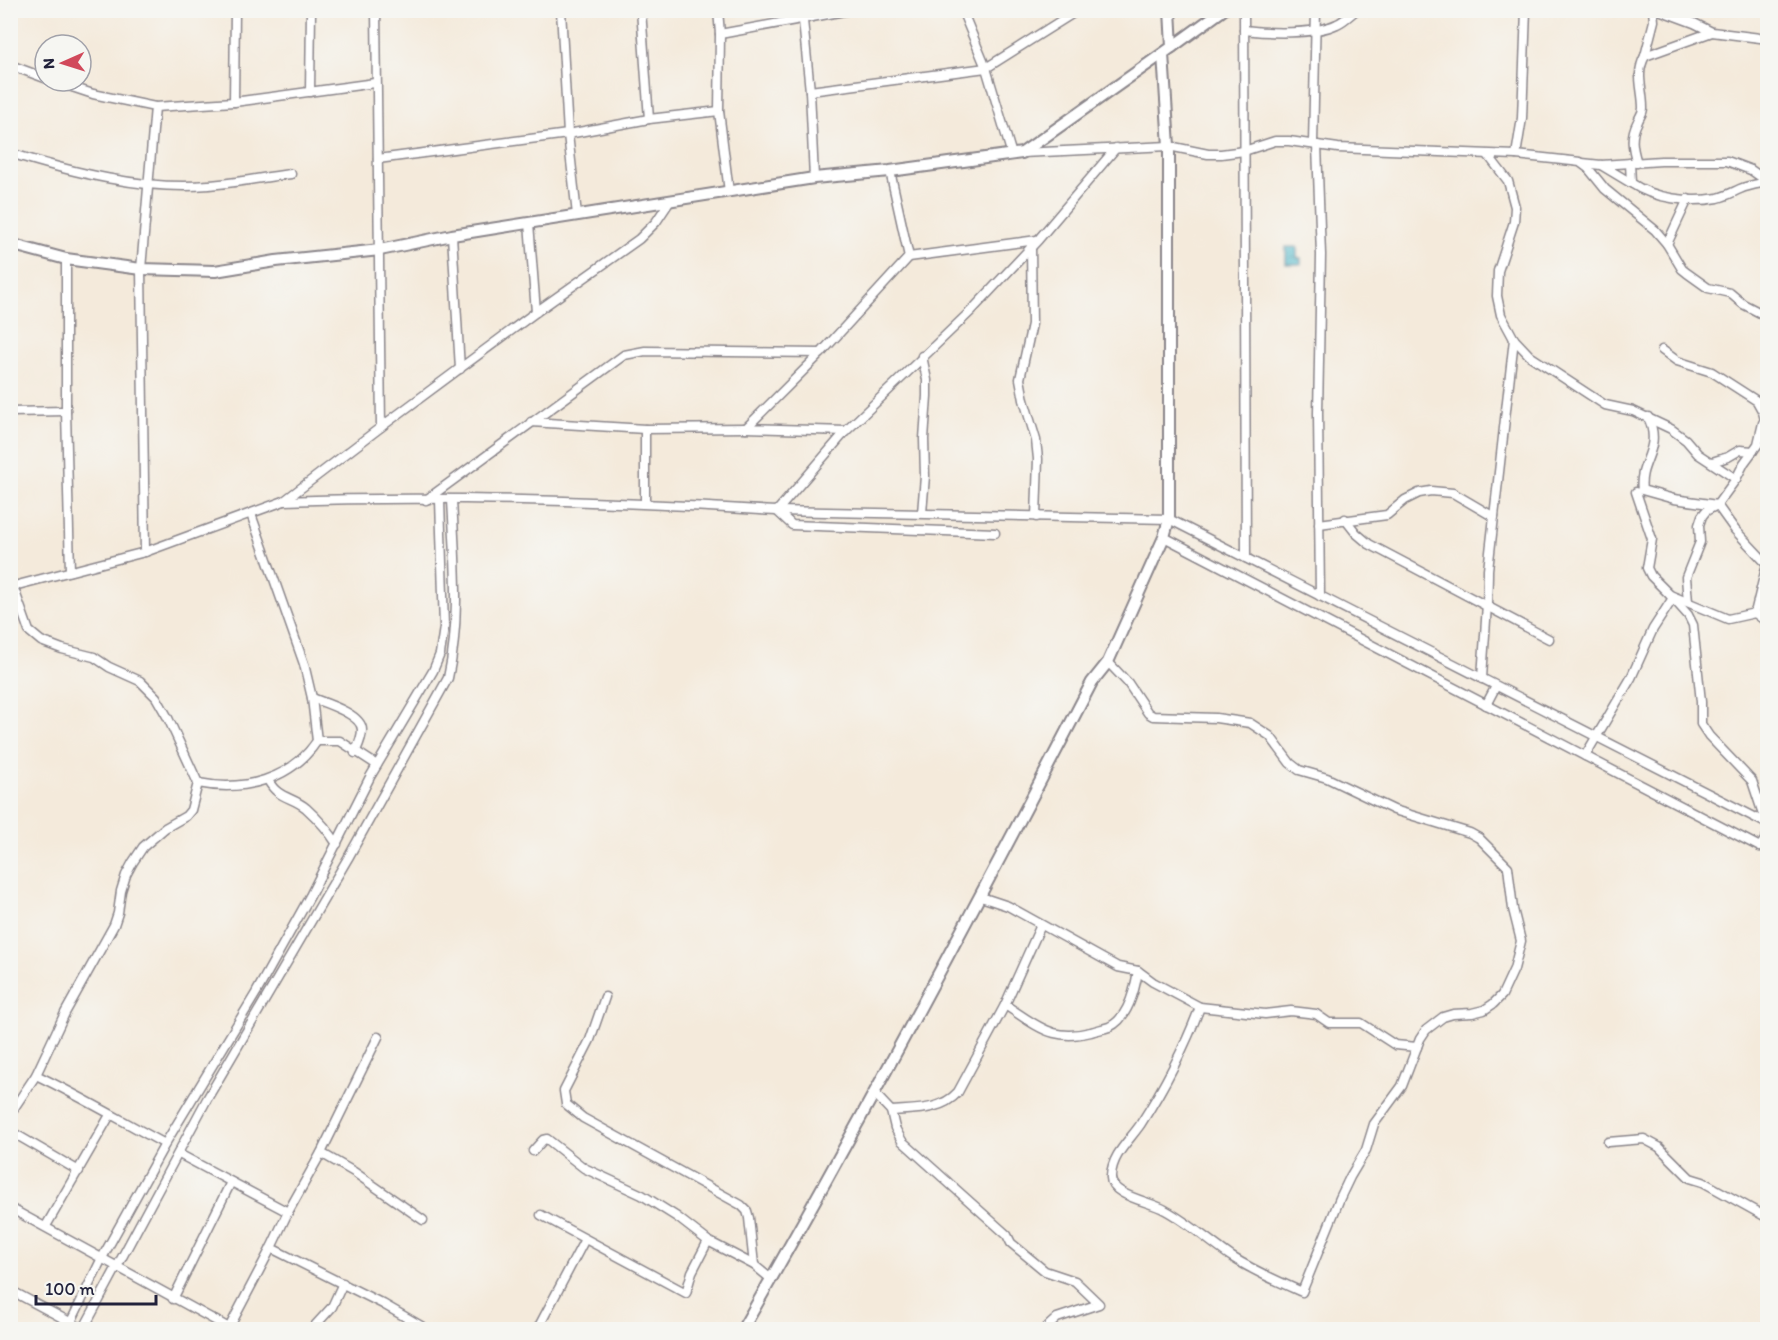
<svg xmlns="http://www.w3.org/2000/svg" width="1778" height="1340" viewBox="0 0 1778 1340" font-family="Itim,sans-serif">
<defs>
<pattern id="water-ripples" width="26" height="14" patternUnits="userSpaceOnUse" patternTransform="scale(1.5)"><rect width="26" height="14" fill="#4db7ca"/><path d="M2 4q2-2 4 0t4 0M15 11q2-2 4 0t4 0" fill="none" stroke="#4094a5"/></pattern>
</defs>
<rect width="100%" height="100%" fill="#f6f6f2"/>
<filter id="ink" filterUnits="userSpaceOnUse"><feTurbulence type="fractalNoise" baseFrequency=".0167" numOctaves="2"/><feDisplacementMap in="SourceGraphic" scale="12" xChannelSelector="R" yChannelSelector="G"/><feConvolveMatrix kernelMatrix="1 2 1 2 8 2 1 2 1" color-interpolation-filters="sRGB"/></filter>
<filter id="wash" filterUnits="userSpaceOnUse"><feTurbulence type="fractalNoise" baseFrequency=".008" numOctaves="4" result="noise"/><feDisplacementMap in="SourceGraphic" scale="24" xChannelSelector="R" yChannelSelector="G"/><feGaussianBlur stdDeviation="1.35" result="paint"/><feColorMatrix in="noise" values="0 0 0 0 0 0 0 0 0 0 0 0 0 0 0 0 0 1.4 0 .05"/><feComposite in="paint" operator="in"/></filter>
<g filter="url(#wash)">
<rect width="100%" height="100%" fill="#f4eadb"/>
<!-- water -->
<path fill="url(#water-ripples)" stroke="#386c82" stroke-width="1.5" d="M1286 247H1297V257L1301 258V264H1286Z"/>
</g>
<g filter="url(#ink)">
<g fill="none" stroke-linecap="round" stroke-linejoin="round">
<defs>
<g id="minor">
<path d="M376 10 381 427"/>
<path d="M561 10 568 134 577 215"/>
<path d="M641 10 649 119"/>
<path d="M718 10 720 34 719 111 729 192"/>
<path d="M802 10 810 91 814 178"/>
<path d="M1244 10 1246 558"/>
<path d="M1659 10 1694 23 1712 32 1768 39"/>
<path d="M1244 30C1268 33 1315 35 1337 24 1344 21 1350 15 1356 10"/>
<path d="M720 34 850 10"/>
<path d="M1645 56 1654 21 1653 10"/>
<path d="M10 65 45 78"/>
<path d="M54 81 93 94 155 107 141 269 145 552"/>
<path d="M810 91 986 68 962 10"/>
<path d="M310 92 311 10"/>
<path d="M234 102 235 10"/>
<path d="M155 107 234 102 375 83"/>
<path d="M1313 144 1316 10"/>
<path d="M1317 145 1321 255 1318 413 1320 596"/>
<path d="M10 153C71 172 145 191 209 185 236 183 264 177 291 174"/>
<path d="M1022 153 1169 146 1208 154H1221L1244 151 1275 141H1289L1338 148 1516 155 1572 161 1580 162 1588 168 1605 189 1655 230 1667 244 1688 199"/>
<path d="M1012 155 986 68 1078 10"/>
<path d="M1488 155 1508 181 1515 207 1514 222 1498 271 1497 296 1501 315 1514 339 1530 356 1605 405 1633 411 1671 429 1686 440 1698 454 1736 479 1717 505 1706 511 1702 516 1699 525 1700 542 1686 577 1688 602"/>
<path d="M1516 155 1522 118 1526 10"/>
<path d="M378 159 568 134 649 119 719 111"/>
<path d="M1582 163 1601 165 1661 161H1727L1751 170 1768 182"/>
<path d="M1630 163 1631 183C1654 199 1691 203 1718 198 1726 196 1733 192 1740 189 1749 185 1758 184 1768 182"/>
<path d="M1637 163C1632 147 1630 136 1638 121 1640 116 1643 113 1643 108 1643 89 1635 74 1645 56L1712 32"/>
<path d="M1601 165 1631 183"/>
<path d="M890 171 909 257 1037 240"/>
<path d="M529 223 536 312"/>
<path d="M452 235 460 369"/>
<path d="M1667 244 1682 269 1687 273 1708 288 1730 293 1743 304 1768 317"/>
<path d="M1031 246 1032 324 1020 379 1024 400 1036 440 1038 459 1036 517"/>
<path d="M66 259V411L70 571"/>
<path d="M1662 350 1677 361 1712 372 1757 401 1763 412 1768 432"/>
<path d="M10 412 66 411"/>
<path d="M1648 417C1663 450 1638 461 1642 490L1674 499 1717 505 1735 530 1767 564 1755 613"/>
<path d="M531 422 645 429 746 428"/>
<path d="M846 431 746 428 821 353 909 257"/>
<path d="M1712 462 1728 457 1740 450 1753 451"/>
<path d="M1736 479 1744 463 1758 444 1763 423"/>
<path d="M1636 492 1652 539 1647 568 1651 576 1670 595 1728 619 1755 613 1768 623"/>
<path d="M426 500 624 355 645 351 821 353"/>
<path d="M284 501C448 495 614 501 777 511L846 431 972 310 1038 240 1116 148"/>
<path d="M645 503V429"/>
<path d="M777 511 1169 519 1768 824"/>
<path d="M777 511 792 525 995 533"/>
<path d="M922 513 925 476 924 439 927 396V380L922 356"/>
<path d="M1345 519 1356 533 1369 544 1549 639"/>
<path d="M1319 524 1387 515 1405 500 1419 493 1431 491 1453 493 1494 517"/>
<path d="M1164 537 1760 847 1768 835"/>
<path d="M13 586 29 631 41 641 62 649 94 657 109 667 140 681 156 697 168 718 198 783"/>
<path d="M10 587 145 552 284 501 381 427 536 312 639 239 656 222 670 201"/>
<path d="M1670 595 1688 615 1693 625 1701 702V724L1709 736 1752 781 1765 820 1768 822"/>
<path d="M1482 679C1484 642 1488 607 1488 570L1514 339"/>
<path d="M312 698C325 703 362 714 362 730 362 738 358 746 355 753"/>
<path d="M1486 705 1496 686"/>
<path d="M317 741H340L377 765"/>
<path d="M1585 756 1631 678 1653 629 1673 598"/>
<path d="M268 780C278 799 291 796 306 808 317 818 329 831 337 844"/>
<path d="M981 897 1008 906 1118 967 1138 971 1153 982 1200 1007C1185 1047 1163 1089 1140 1125 1129 1141 1112 1155 1111 1176 1109 1196 1150 1201 1165 1210 1189 1223 1210 1242 1232 1257 1254 1271 1277 1281 1302 1292L1340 1198 1350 1177 1366 1150 1374 1124 1402 1086 1420 1039 1426 1030 1443 1017 1453 1014 1472 1013 1484 1010 1493 1004 1502 995 1514 969 1521 941 1513 909 1508 867 1479 838 1470 833 1394 810 1327 778 1299 770 1290 763 1270 736 1250 723 1216 718 1153 716 1148 713 1128 683 1108 662"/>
<path d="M1041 925 1005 1005C1020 1014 1036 1028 1054 1033 1065 1036 1079 1035 1091 1032 1097 1030 1103 1029 1109 1027 1128 1019 1135 989 1138 971"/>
<path d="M605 997 590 1040 564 1091 566 1104 583 1118 741 1205 747 1211 749 1218 754 1265 771 1279"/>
<path d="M1200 1007 1265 1014 1291 1011 1308 1013 1316 1014 1329 1023H1361L1395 1045 1417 1047"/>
<path d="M36 1075C80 1096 122 1121 165 1144"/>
<path d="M875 1094 891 1111 895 1128 902 1141 1007 1235 1011 1243 1045 1271 1075 1281 1099 1304 1057 1318 1044 1330"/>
<path d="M891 1111C916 1109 941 1111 958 1092L1005 1005"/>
<path d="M10 1114 36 1075 65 1013 114 925 118 913 121 891 126 875 133 862 143 847 165 828 186 816 191 810 198 783C243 792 291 780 317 741L312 698 304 664 251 514"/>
<path d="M10 1131 79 1171"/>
<path d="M1608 1142 1644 1139 1659 1147 1690 1178 1703 1182 1768 1218"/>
<path d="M533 1151 543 1140 547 1139 584 1168 642 1195 677 1217 708 1241 754 1265"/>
<path d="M321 1153 354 1172 423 1220"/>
<path d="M179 1154 288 1212"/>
<path d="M10 1208 231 1329"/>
<path d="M541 1215 686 1293 692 1272 708 1241"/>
<path d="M46 1226 110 1115"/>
<path d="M271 1248 383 1304 428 1330"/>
<path d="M10 1290 85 1330"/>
<path d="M173 1299 231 1182"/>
<path d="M67 1330 102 1258 165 1144 256 993 310 896 370 777 433 671 440 654 444 627 440 500"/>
<path d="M83 1330 207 1099 348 858 448 678C461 620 455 559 452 500"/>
<path d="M228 1330 271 1248 288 1212 321 1153 378 1037"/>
<path d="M311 1330 332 1307 343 1283"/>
<path d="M537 1330 585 1239"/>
<path d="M1762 1330 1768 1324"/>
</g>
<g id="tertiary">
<path d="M1172 47 1223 10"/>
<path d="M10 244 66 259 141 269 215 271 276 261 380 250 452 235 814 178 890 171 1022 153 1172 47 1170 10"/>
<path d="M742 1330C864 1117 979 900 1092 682L1108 662 1164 537 1169 519V146L1163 54"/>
</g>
</defs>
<!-- minor casing -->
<use href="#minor" stroke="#8b868b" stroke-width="11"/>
<!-- tertiary casing -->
<use href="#tertiary" stroke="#8b868b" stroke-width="14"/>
<!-- minor -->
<use href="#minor" stroke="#fff" stroke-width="8"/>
<!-- tertiary -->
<use href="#tertiary" stroke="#fff" stroke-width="10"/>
</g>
</g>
<!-- margin -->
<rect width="1778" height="1340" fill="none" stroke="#f6f6f2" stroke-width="36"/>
<!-- north arrow -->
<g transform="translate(63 63) rotate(267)"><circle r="28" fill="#f6f6f2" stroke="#a1a1a9" stroke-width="1.5"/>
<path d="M0-4.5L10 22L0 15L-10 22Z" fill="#d1495b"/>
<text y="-9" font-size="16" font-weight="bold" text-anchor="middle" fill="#22223b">N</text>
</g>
<!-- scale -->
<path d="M36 1295v9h120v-9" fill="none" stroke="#22223b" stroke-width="3"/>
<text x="45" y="1295" font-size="18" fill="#22223b" stroke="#f6f6f2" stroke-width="4.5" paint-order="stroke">100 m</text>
</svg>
